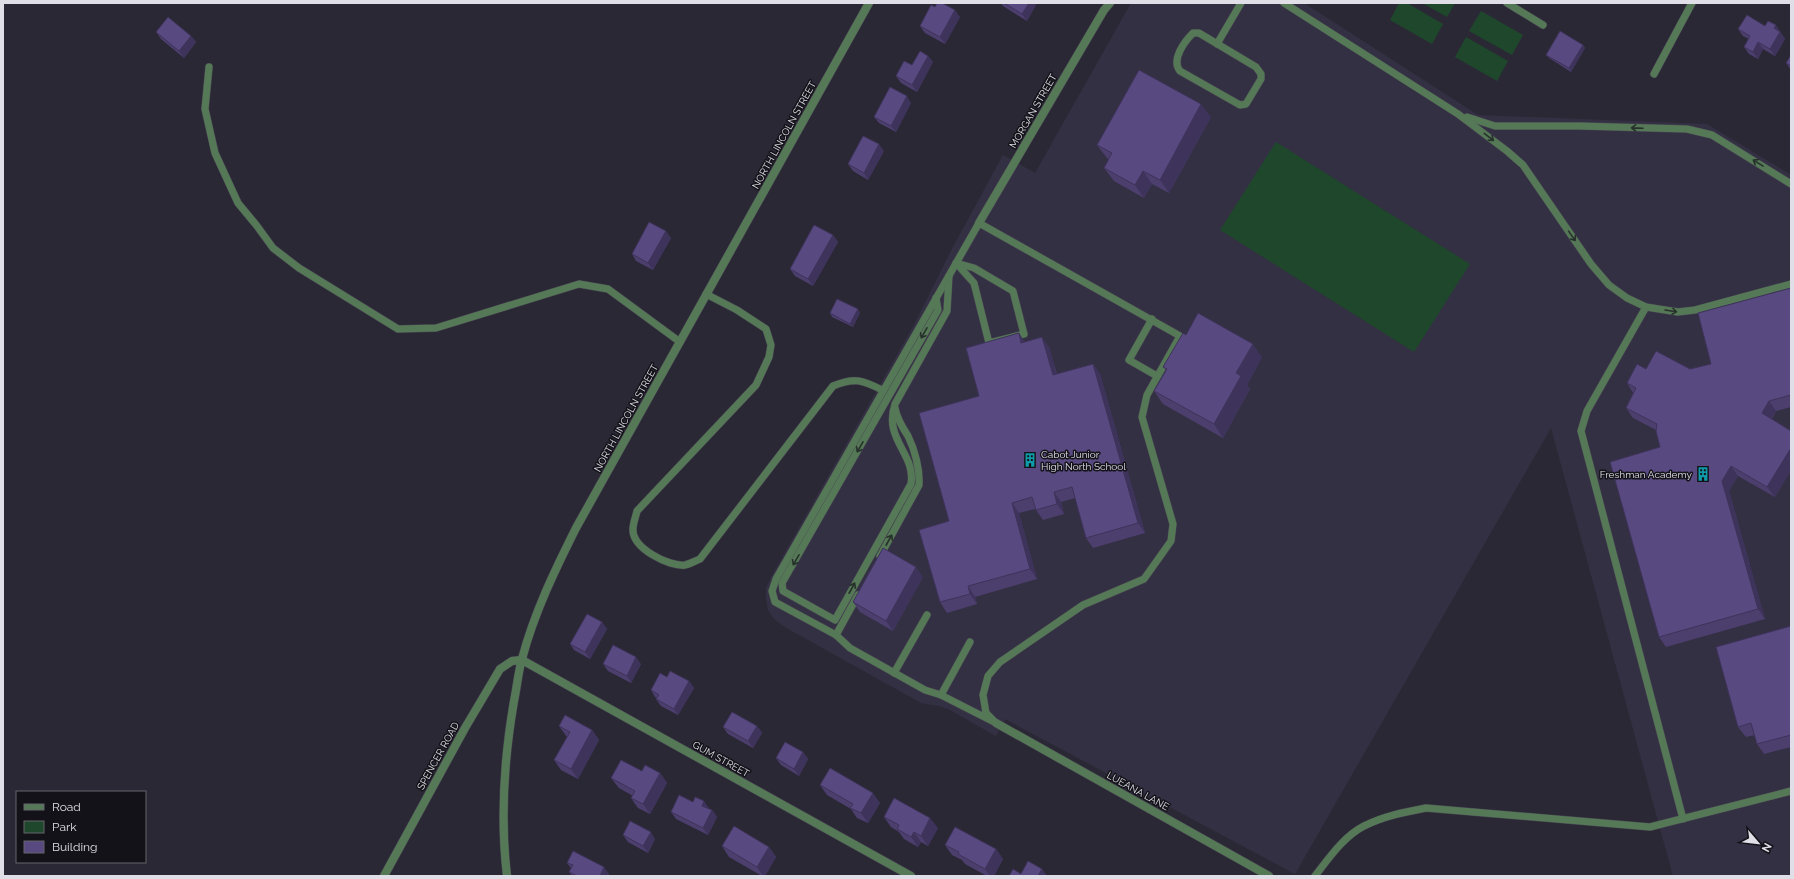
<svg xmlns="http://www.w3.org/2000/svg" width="1794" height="879" viewBox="0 0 1794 879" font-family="Raleway,sans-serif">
<rect width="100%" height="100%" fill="#2b2836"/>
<!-- built -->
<path fill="#343043" d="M1131 3H1304L1478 115 1707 124 1791 175V876H1673L1551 428 1295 874 1005 719 996 736 950 710 939 706 921 703 783 626 774 619 768 610 766 599V588L771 577 915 323 954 245 1003 155 1035 173Z"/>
<!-- green -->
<g fill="#1e472b">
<path d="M1399 3H1407L1443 24 1432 44 1390 20Z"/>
<path d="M1422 3H1455L1447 17Z"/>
<path d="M1481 11 1523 35 1512 55 1469 31Z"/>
<path d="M1466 37 1508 61 1497 81 1455 57Z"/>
<path d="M1276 142 1470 264 1414 352 1220 230Z"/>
</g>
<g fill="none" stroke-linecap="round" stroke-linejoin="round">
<defs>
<g id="service">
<path d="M1284 3 1458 114 1507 151 1523 165 1591 264 1609 285 1627 298 1646 307 1678 312 1695 310 1791 284"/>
<path d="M1507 3 1543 25"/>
<path d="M1193 33H1199L1256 67 1261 74V79L1246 104 1240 105 1180 71C1171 60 1184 42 1193 33Z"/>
<path d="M1217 44 1241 3"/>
<path d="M209 67 205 109 215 153 238 203 257 226 273 248 299 268 398 329 436 328 579 284 608 289 680 342"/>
<path d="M1654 74 1692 3"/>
<path d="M1467 117 1495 126H1580L1687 129 1712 135 1791 184"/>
<path d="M979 223 1180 336 1147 395 1142 417 1173 524 1171 541 1144 579 1083 605 1000 662 988 676 983 695 986 713 996 723 941 695 925 690 850 648 836 635 775 602 772 591 776 579Z"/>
<path d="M956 263 974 268 1013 291 1024 334 989 343 974 283Z"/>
<path d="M706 294 737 310 766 329 771 345 769 357 756 385 637 511C636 516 633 523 633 529 632 548 669 567 685 565 690 564 695 561 700 559L833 386C854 377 863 380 882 390"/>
<path d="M936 298 938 310 782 583 783 591 835 620 911 484C916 453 883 440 895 404L947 311 949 276"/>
<path d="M1646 307 1587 411 1581 431 1683 819"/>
<path d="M1152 319 1129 360 1157 376"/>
<path d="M880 556 919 485C920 470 915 450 908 436 902 427 897 419 895 408"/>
<path d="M836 635 858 595"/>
<path d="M894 673 927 615"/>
<path d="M941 695 970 642"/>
<path d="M1315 876C1329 858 1344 836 1364 826 1384 816 1405 812 1426 808L1650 827 1791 791"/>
</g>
<g id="minor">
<path d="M979 223 1104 10 1110 3"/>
<path d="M996 723 1269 876"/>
<path d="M384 876 465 728 500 669 512 661 522 660 911 876"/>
</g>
<path id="tertiary" d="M507 876C500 817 504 759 514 701 517 687 518 673 522 659 534 613 555 570 576 528L869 3"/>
</defs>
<!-- service casing -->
<use href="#service" stroke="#484552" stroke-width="8"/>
<!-- minor casing -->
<use href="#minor" stroke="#484552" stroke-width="9"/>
<!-- tertiary casing -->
<use href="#tertiary" stroke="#484552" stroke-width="9"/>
<!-- service -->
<use href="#service" stroke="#557956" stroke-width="7"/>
<!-- minor -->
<use href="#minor" stroke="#557956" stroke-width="8"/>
<!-- tertiary -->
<use href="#tertiary" stroke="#557956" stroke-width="8"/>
</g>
<!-- wall -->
<g fill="#4c3f6e">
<path d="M1001 3H1037L1027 21 1003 6Z"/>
<path d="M935 7 960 17 945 44 925 33 920 26Z"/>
<path d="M1765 26 1781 32V33L1785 39 1775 56 1763 49 1758 59 1749 54 1744 47 1749 39 1743 36 1738 29Z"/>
<path d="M156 32 191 36 196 42 184 58 161 39Z"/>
<path d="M1583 45 1585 48 1571 72 1549 58 1546 55Z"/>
<path d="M1791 55V70L1786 63Z"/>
<path d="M928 56 933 62 917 92 901 83 896 76 912 65Z"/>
<path d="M911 103 896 132 879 123 874 117Z"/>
<path d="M1211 117 1169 193 1152 184 1144 198 1114 181 1104 168 1109 160 1107 158 1097 145Z"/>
<path d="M884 151 868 180 853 171 848 164Z"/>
<path d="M833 235 838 242 813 286 795 276 790 269Z"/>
<path d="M671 238 653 270 636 261 632 254Z"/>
<path d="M1791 288V407L1776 411 1772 419 1791 431V470L1775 497 1738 476 1729 491 1765 619 1666 647 1659 637 1660 447 1656 430 1633 418 1626 408 1633 393 1627 383 1646 369H1690L1711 364Z"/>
<path d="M830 313H860L853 327 832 317Z"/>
<path d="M1019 333 1024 342 1049 347 1057 374 1093 364 1100 374 1145 533 1093 548 1086 538 1075 498 1061 502 1064 514 1043 520 1036 510 1035 509 1019 513 1037 579 975 597 977 604 947 613 940 602 949 521 979 396Z"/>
<path d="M1186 335 1262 357 1247 385 1250 389 1223 438 1163 404 1154 391 1166 370 1163 367Z"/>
<path d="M923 577 893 631 860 612 853 602Z"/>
<path d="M602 622 607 629 590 659 574 650 570 644Z"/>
<path d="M1791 626V747L1764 754 1757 744 1755 735 1746 737 1738 727Z"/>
<path d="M603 664H641L631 683 608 671Z"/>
<path d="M667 677 689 681 694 688 678 715 661 706 656 699 657 698 655 697 651 690Z"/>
<path d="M559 726 592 730 599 740 578 779 561 770 554 760 567 737Z"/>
<path d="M757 726 762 733 753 748 728 734 723 727Z"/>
<path d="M803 752 808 759 799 776 781 765 776 758Z"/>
<path d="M642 771 660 773 667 783 650 814 638 808 631 798 633 796 619 788 611 778Z"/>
<path d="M820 785 880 803 868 823 857 818 851 809 827 795Z"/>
<path d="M693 802 709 808 708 809 712 810 717 817 708 835 676 819 671 812Z"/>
<path d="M884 817 938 828 928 846 921 842 918 847 904 839 899 832 891 827Z"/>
<path d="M623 835 655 839 648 853 628 842Z"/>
<path d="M945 845 996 849 1003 859 994 876H987L965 864 962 860 952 855Z"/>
<path d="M722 846 769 847 776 857 765 876H762L729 857Z"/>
<path d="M567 863 609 874 608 876H572L569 872 571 868Z"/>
</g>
<!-- shaded-wall -->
<g fill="#3e335a">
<path d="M1029 3H1037L1027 21 1022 14Z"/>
<path d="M955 10 960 17 945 44 940 37Z"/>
<path d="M1776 25 1785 39 1775 56 1770 49 1774 28Z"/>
<path d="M191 36 196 42 184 58 179 51Z"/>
<path d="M1758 42 1763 49 1758 59 1753 52Z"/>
<path d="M1583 45 1585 48 1571 72 1569 68Z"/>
<path d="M928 56 933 62 917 92 912 85Z"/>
<path d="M907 96 911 103 896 132 891 126Z"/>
<path d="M1201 104 1211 117 1169 193 1160 180Z"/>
<path d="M879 144 884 151 868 180 864 173Z"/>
<path d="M1143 171 1152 184 1144 198 1135 185Z"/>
<path d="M666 231 671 238 653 270 648 263Z"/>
<path d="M833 235 838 242 813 286 808 279Z"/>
<path d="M858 309 860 313 853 327 850 324Z"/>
<path d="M1019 333 1026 344 1021 343Z"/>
<path d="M1042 337 1049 347 1060 386 1053 375Z"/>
<path d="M1253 344 1262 357 1247 385 1250 389 1223 438 1214 424 1236 373Z"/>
<path d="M1093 364 1100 374 1145 533 1138 523Z"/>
<path d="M1769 401 1776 411 1769 423 1762 413Z"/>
<path d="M1791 448V470L1775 497 1767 487Z"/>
<path d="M1731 466 1738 476 1729 491 1765 619 1758 609 1722 481Z"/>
<path d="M1054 492 1061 502 1064 514 1057 504Z"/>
<path d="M1012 503 1019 513 1037 579 1030 569Z"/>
<path d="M916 567 923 577 893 631 886 621Z"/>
<path d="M968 586 975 597 977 604 970 594Z"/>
<path d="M602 622 607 629 590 659 585 652Z"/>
<path d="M636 657 641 664 631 683 627 676Z"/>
<path d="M689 681 694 688 678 715 674 709Z"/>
<path d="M757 726 762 733 753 748 748 741Z"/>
<path d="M592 730 599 740 578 779 571 769Z"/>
<path d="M803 752 808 759 799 776 794 769Z"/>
<path d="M660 773 667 783 650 814 643 804Z"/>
<path d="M873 793 880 803 868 823 861 813Z"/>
<path d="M704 801 709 808 707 812 702 806Z"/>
<path d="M712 810 717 817 708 835 703 828Z"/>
<path d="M930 818 938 828 928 846 921 836Z"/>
<path d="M651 832 655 839 648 853 643 846Z"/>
<path d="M914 832 921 842 918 847 911 837Z"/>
<path d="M769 847 776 857 765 876H763L757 867Z"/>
<path d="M996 849 1003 859 994 876H990L985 869Z"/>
<path d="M604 867 609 874 608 876H600Z"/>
<path d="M1042 869 1047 876H1038Z"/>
</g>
<!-- building -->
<g fill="#584980" stroke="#3e335a">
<path d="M937 3H942L955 10 940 37 920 26 931 5 935 7Z"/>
<path d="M1004 3H1029L1022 14Z"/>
<path d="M1747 15 1765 26 1768 21 1776 25 1774 28 1780 32 1770 49 1758 42 1753 52 1744 47 1750 36 1738 29Z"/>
<path d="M168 17 191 36 179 51 156 32Z"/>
<path d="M1560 31 1583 45 1569 68 1546 55Z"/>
<path d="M920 51 928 56 912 85 896 76 904 61 912 65Z"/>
<path d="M1791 55V66L1786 63Z"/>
<path d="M1139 70 1201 104 1160 180 1143 171 1135 185 1104 168 1112 153 1097 145Z"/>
<path d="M890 87 907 96 891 126 874 117Z"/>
<path d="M863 136 879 144 864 173 848 164Z"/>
<path d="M649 222 666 231 648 263 632 254Z"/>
<path d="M814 225 833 235 808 279 790 269Z"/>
<path d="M1791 288V395L1769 401 1762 413 1791 431V448L1767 487 1731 466 1722 481 1758 609 1659 637 1610 462 1660 447 1656 431 1657 424 1626 408 1636 388 1627 383 1637 364 1646 369 1656 351 1690 369 1711 364 1698 313Z"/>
<path d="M837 299 858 309 850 324 830 313Z"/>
<path d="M1198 313 1253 344 1236 373 1241 376 1214 424 1154 391 1167 369 1163 367 1183 333 1186 335Z"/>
<path d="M1019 333 1021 343 1042 337 1053 375 1093 364 1138 523 1086 538 1072 487 1054 492 1057 504 1036 510 1032 497 1012 503 1030 569 968 586 970 594 940 602 919 530 949 521 919 413 979 396 966 348Z"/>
<path d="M883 548 916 567 886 621 853 602Z"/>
<path d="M587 614 602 622 585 652 570 644Z"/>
<path d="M1791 626V735L1757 744 1751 723 1738 727 1716 647Z"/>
<path d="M613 645 636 657 627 676 603 664Z"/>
<path d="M670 671 689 681 674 709 656 699 659 695 651 690 660 673 667 677Z"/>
<path d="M732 712 757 726 748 741 723 727Z"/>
<path d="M565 715 592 730 571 769 554 760 570 732 559 726Z"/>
<path d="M785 742 803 752 794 769 776 758Z"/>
<path d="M621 760 642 771 645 765 660 773 643 804 631 798 635 791 611 778Z"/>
<path d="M830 768 873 793 861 813 850 808 853 804 820 785Z"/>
<path d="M679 795 693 802 695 797 704 801 702 806 712 810 703 828 671 812Z"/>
<path d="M894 798 930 818 921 836 914 832 911 837 897 829 899 825 884 817Z"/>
<path d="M630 821 651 832 643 846 623 835Z"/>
<path d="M734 826 769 847 757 867 722 846Z"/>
<path d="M955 827 996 849 985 869 958 854 959 852 945 845Z"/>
<path d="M573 851 604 867 600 876H577L569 872 573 865 567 863Z"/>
<path d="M1028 861 1042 869 1038 876H1009L1013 869 1021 874Z"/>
</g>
<!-- one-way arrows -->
<defs><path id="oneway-shaft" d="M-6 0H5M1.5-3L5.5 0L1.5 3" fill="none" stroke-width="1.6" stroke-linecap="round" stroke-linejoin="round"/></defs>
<g stroke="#27312b">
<use href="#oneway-shaft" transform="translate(1637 128) rotate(-178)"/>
<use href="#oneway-shaft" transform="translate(1489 137) rotate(38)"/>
<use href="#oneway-shaft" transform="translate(1758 163) rotate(-148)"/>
<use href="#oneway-shaft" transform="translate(1572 236) rotate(55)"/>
<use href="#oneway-shaft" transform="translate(1671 311) rotate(9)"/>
<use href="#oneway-shaft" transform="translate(924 333) rotate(120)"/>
<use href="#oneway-shaft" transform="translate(860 447) rotate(120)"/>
<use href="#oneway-shaft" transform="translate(889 540) rotate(-61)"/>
<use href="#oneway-shaft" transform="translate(796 560) rotate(120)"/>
<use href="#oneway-shaft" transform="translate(852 588) rotate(-61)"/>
</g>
<!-- icons -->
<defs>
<symbol id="building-bare" viewBox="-9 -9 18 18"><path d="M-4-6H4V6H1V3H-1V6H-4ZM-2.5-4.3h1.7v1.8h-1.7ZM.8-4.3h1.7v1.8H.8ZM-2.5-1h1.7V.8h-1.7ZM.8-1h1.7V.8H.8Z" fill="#0f9aa8" stroke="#131218" stroke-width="2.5" paint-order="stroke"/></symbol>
</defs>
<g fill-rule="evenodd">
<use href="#building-bare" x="1020" y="450" width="20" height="20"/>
<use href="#building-bare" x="1693" y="464" width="20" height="20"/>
</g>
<g text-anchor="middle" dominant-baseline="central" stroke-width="3" stroke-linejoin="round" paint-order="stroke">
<!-- street labels -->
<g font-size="10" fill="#e0dee7" stroke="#131218">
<text transform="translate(1033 111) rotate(-60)">MORGAN STREET</text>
<text transform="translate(784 135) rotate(-61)">NORTH LINCOLN STREET</text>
<text transform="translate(626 418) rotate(-61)">NORTH LINCOLN STREET</text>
<text transform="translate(438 756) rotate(-61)">SPENCER ROAD</text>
<text transform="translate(721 759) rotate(29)">GUM STREET</text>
<text transform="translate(1138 791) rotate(29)">LUEANA LANE</text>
</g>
<!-- poi labels -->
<g font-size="10" fill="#e0dee7" stroke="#131218" text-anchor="start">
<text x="1041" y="454">Cabot Junior<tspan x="1041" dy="12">High North School</tspan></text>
<text x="1692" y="474" text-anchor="end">Freshman Academy</text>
</g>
</g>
<!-- border -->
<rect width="1794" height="879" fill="none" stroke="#e0dee7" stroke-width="8"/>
<!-- legend -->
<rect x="16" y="791" width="130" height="72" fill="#131218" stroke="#65646b"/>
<rect x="24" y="804" width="20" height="6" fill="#557956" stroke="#65646b"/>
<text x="52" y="811" font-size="12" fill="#e0dee7">Road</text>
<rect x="24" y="821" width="20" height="12" fill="#1e472b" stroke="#65646b"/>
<text x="52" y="831" font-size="12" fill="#e0dee7">Park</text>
<rect x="24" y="841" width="20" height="12" fill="#584980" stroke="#65646b"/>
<text x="52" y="851" font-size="12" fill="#e0dee7">Building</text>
<!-- north arrow -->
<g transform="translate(1758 843) rotate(118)" stroke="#131218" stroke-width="3" paint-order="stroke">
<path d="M0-3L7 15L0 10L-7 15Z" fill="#e0dee7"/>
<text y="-6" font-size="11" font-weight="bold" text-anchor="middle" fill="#e0dee7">N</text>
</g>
</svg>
